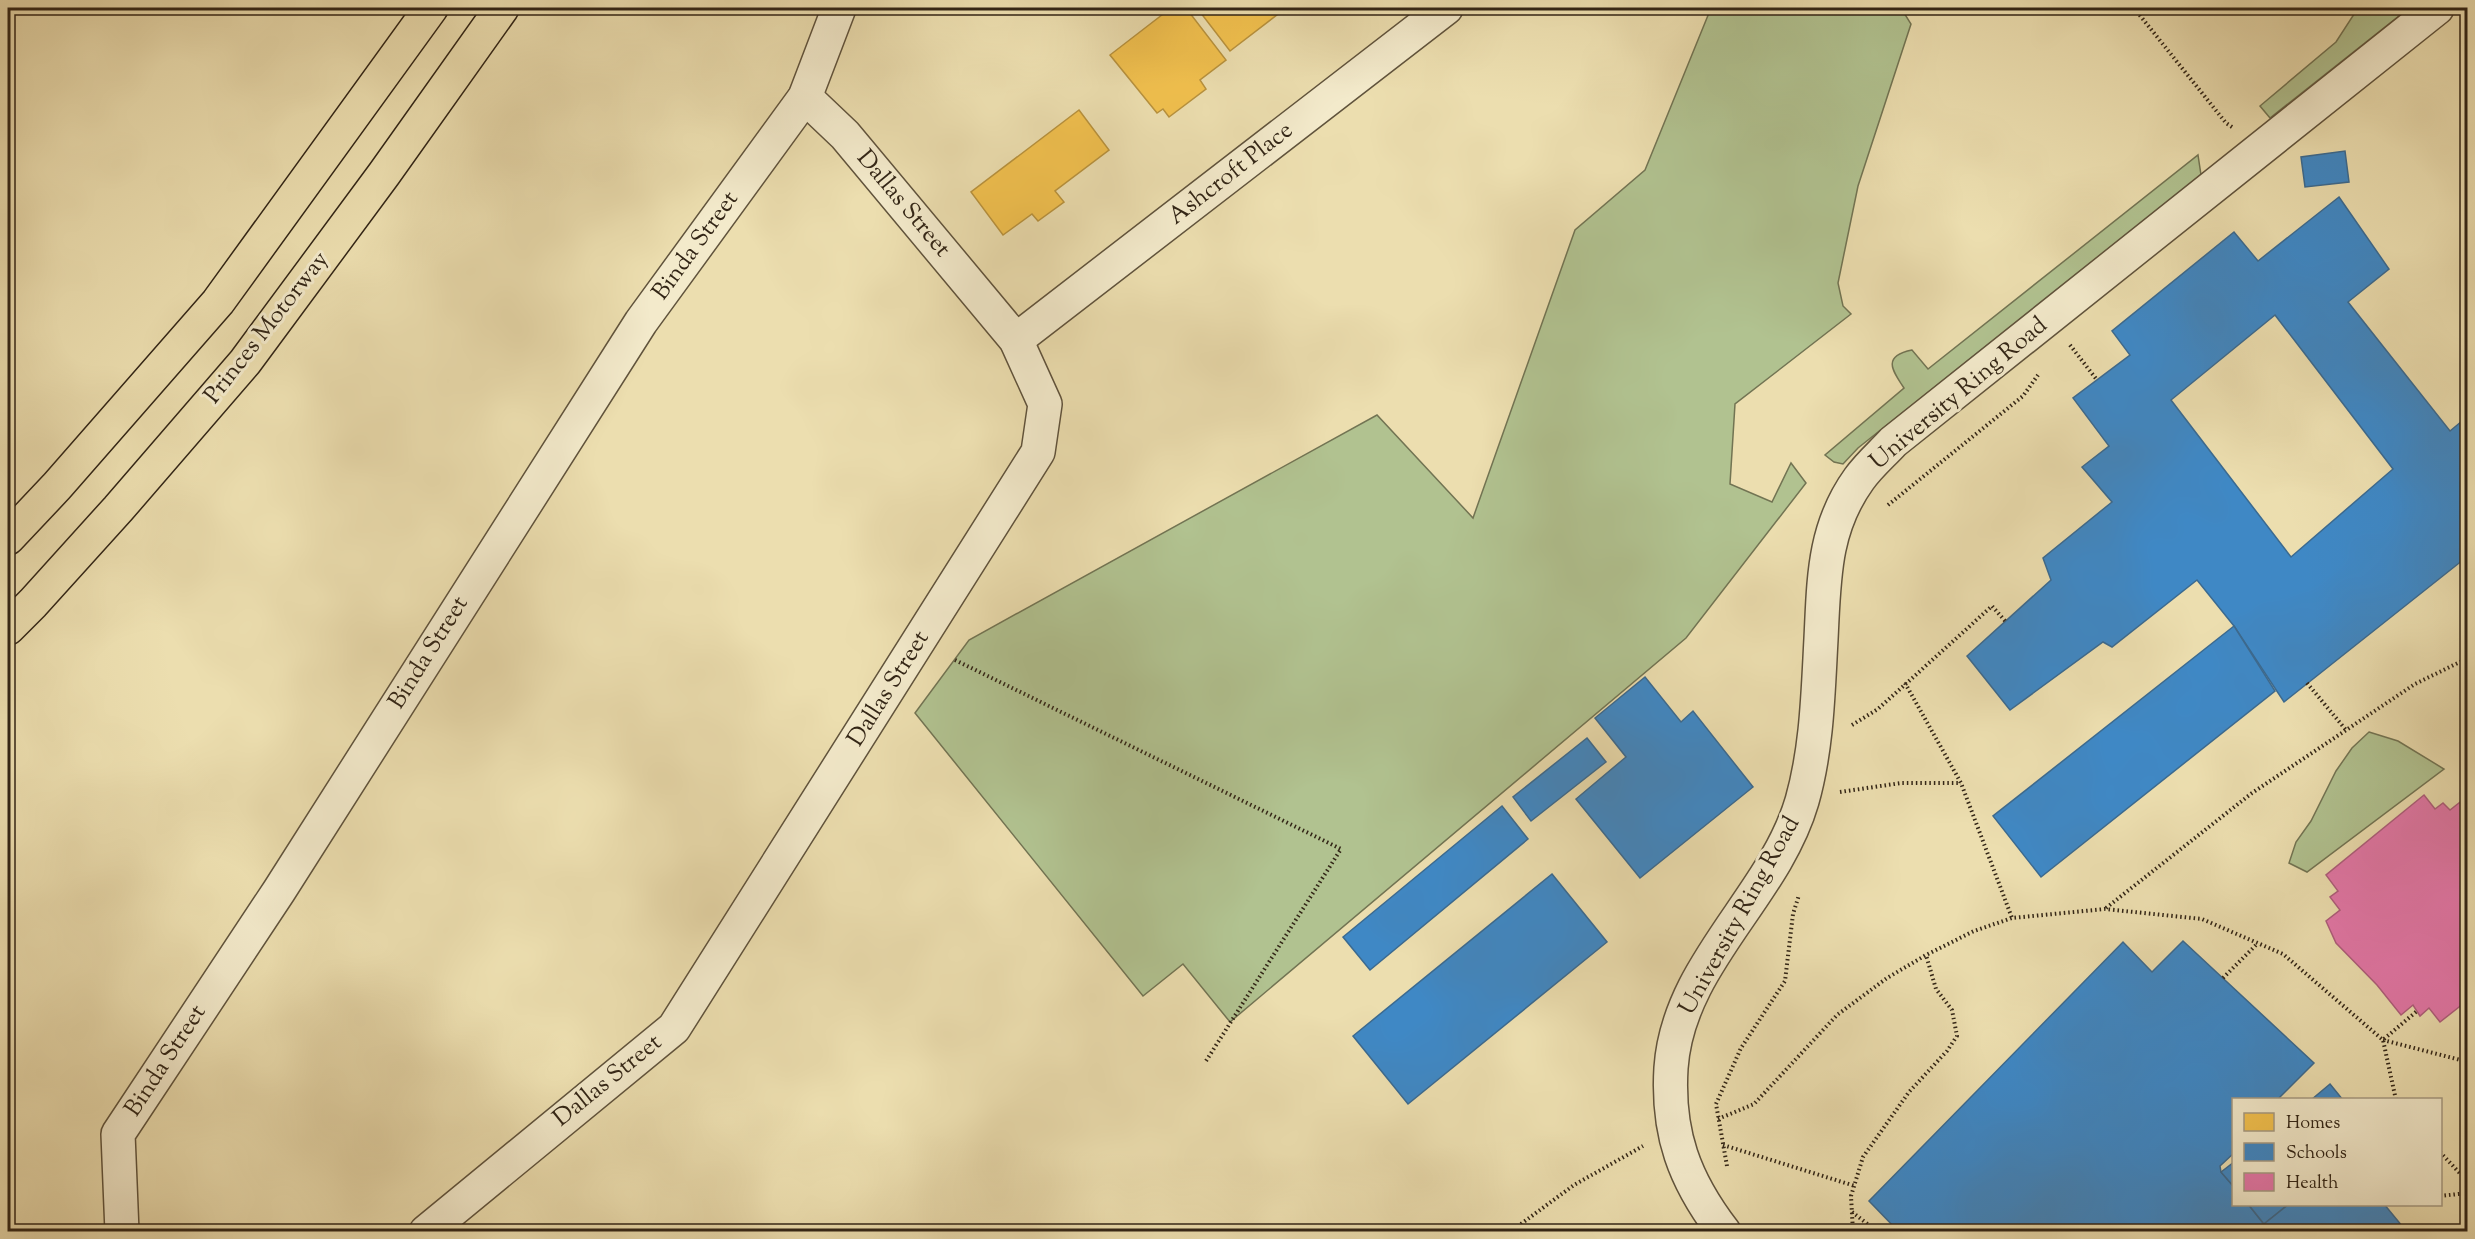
<svg xmlns="http://www.w3.org/2000/svg" width="2475" height="1239" viewBox="0 0 2475 1239" font-family="'Sorts Mill Goudy',serif">
<rect width="100%" height="100%" fill="#ecdeaf"/>
<filter id="stains"><feTurbulence type="fractalNoise" baseFrequency=".00333" numOctaves="4"/><feColorMatrix values="0 0 0 0 .2 0 0 0 0 .09 0 0 0 0 .02 0 0 0 .5 -.17"/></filter>
<radialGradient id="worn" r=".72"><stop offset=".6" stop-color="#630" stop-opacity="0"/><stop offset="1" stop-color="#630" stop-opacity=".3"/></radialGradient>
<!-- green -->
<g fill="#b1c290" stroke="#727453" stroke-width="1.5">
<path d="M1711 8H1901L1911 24 1858 186 1838 283 1843 306 1851 314 1735 404 1730 484 1772 502 1791 463 1806 483 1686 638 1230 1022 1183 964 1143 996 915 713 969 640 1377 415 1473 518 1575 230 1645 170Z"/>
<path d="M2358 8H2409L2270 118 2260 106 2336 42Z"/>
<path d="M2198 155 2201 175 1858 448 1843 464 1834 462 1825 455 1904 388C1892 370 1882 356 1912 350L1928 369Z"/>
<path d="M2369 732 2398 741 2444 769 2307 872 2289 863 2296 842 2311 821 2336 771 2352 748Z"/>
</g>
<!-- homes -->
<g fill="#f2c14e" stroke="#b8923d" stroke-width="1.5">
<path d="M1171 8H1186L1226 60 1200 80 1206 89 1169 117 1163 109 1157 113 1110 55Z"/>
<path d="M1197 8H1286L1230 51Z"/>
<path d="M1079 110 1109 150 1055 191 1064 202 1038 221 1032 214 1003 235 971 192Z"/>
</g>
<!-- schools -->
<g fill="#3f88c5" stroke="#3b6a90" stroke-width="1.5" fill-rule="evenodd">
<path d="M2345 151 2349 182 2305 187 2301 157Z"/>
<path d="M2339 197 2389 269 2348 302 2450 431 2468 416V556L2284 702 2234 626 2197 580 2112 647 2103 642 2010 710 1967 656 2051 580 2043 558 2112 502 2082 467 2109 446 2073 398 2130 355 2112 331 2234 232 2258 261ZM2275 315 2393 469 2291 557 2171 400Z"/>
<path d="M2234 626 2275 691 2041 877 1993 816Z"/>
<path d="M1645 677 1681 722 1693 711 1753 787 1640 878 1576 799 1626 757 1595 718Z"/>
<path d="M1587 738 1606 762 1531 821 1513 797Z"/>
<path d="M1502 806 1528 839 1370 970 1343 937Z"/>
<path d="M1552 874 1607 942 1408 1104 1353 1036Z"/>
<path d="M2183 941 2314 1063 2277 1100H2234V1153L2220 1166 2221 1172 2234 1187V1204H2248L2270 1232H1899L1869 1201 2123 942 2152 972Z"/>
<path d="M2330 1084 2343 1100H2311Z"/>
<path d="M2234 1162V1187L2221 1172Z"/>
<path d="M2248 1204H2289L2264 1224Z"/>
<path d="M2289 1204H2384L2407 1232H2270L2264 1224Z"/>
</g>
<!-- health -->
<path fill="#e377a8" stroke="#ae5e7c" stroke-width="1.5" d="M2424 795 2435 809 2443 803 2450 810 2464 799 2468 803V1000L2440 1022 2429 1008 2420 1016 2413 1005 2401 1015 2377 985 2336 943 2326 921 2340 910 2330 897 2338 891 2326 875Z"/>
<g fill="none" stroke-linecap="round" stroke-linejoin="round">
<defs>
<g id="minor">
<path d="M1016 340 1446 8"/>
<path d="M122 1232 118 1134 279 891 641 322 805 97 839 8"/>
<path d="M426 1232 674 1028 1038 452 1045 404 1016 340 845 135 805 97"/>
<path d="M1724 1232C1684 1180 1667 1133 1671 1068 1678 964 1774 897 1802 801 1817 748 1818 694 1821 639 1824 580 1823 529 1859 479 1869 465 1882 454 1893 442L2437 8"/>
</g>
<g id="motorway">
<path d="M8 538 57 486 218 302 431 8"/>
<path d="M8 628 33 603 118 509 245 362 384 174 502 8"/>
</g>
</defs>
<!-- minor casing -->
<use href="#minor" stroke="#60533c" stroke-width="36"/>
<!-- motorway casing -->
<use href="#motorway" stroke="#322516" stroke-width="36"/>
<!-- path -->
<g stroke="#322516" stroke-width="4" stroke-dasharray="1.5 3" stroke-linecap="butt">
<path d="M2134 8 2226 123 2232 127"/>
<path d="M2070 345 2097 380"/>
<path d="M1888 505 2023 396 2038 375"/>
<path d="M955 660 1341 849 1206 1061"/>
<path d="M1905 683 1961 783 2012 918"/>
<path d="M2307 683 2346 730"/>
<path d="M1852 725 1878 709 1992 606 2006 622"/>
<path d="M1840 792 1901 783H1961"/>
<path d="M2106 908 2252 793 2415 684 2468 658"/>
<path d="M2223 978 2258 943"/>
<path d="M2384 1039 2417 1011"/>
<path d="M2383 1040 2468 1062"/>
<path d="M1718 1119 1754 1104 1837 1015 1887 978 1926 955 1974 931 2012 918 2105 909 2202 919 2283 954 2383 1040 2396 1100"/>
<path d="M1723 1145 1855 1186"/>
<path d="M2440 1152 2468 1182"/>
<path d="M1727 1166 1716 1104 1741 1048 1785 981 1793 914 1799 895"/>
<path d="M2440 1196 2468 1193"/>
<path d="M1852 1212 1878 1232"/>
<path d="M1510 1232 1574 1185 1643 1146"/>
<path d="M1853 1232 1851 1196 1863 1157 1909 1092 1947 1051 1957 1036 1952 1010 1936 989 1926 955"/>
</g>
<!-- minor -->
<use href="#minor" stroke="#f3eacb" stroke-width="33"/>
<!-- motorway -->
<use href="#motorway" stroke="#ecdeaf" stroke-width="33"/>
</g>
<g text-anchor="middle" dominant-baseline="central" stroke-width="6" stroke-linejoin="round" paint-order="stroke">
<!-- street labels -->
<g font-size="24" fill="#322516" stroke="#f3eacb">
<text transform="translate(1231 174) rotate(-38)">Ashcroft Place</text>
<text transform="translate(903 204) rotate(50)">Dallas Street</text>
<text transform="translate(696 246) rotate(-54)">Binda Street</text>
<text transform="translate(267 328) rotate(-52)">Princes Motorway</text>
<text transform="translate(1959 394) rotate(-40)">University Ring Road</text>
<text transform="translate(429 653) rotate(-58)">Binda Street</text>
<text transform="translate(889 689) rotate(-58)">Dallas Street</text>
<text transform="translate(1740 916) rotate(-61)">University Ring Road</text>
<text transform="translate(166 1061) rotate(-57)">Binda Street</text>
<text transform="translate(608 1081) rotate(-39)">Dallas Street</text>
</g>
</g>
<!-- margin -->
<rect width="2475" height="1239" fill="none" stroke="#ecdeaf" stroke-width="30"/>
<rect x="9" y="9" width="2457" height="1221" fill="none" stroke="#322516" stroke-width="3"/>
<rect x="15" y="15" width="2445" height="1209" fill="none" stroke="#322516" stroke-width="1.5"/>
<!-- legend -->
<rect x="2232" y="1098" width="210" height="108" fill="#f3eacb" stroke="#a69b83" stroke-width="1.5"/>
<rect x="2244" y="1113" width="30" height="18" fill="#f2c14e" stroke="#a69b83" stroke-width="1.5"/>
<text x="2286" y="1128" font-size="18" fill="#322516">Homes</text>
<rect x="2244" y="1143" width="30" height="18" fill="#3f88c5" stroke="#a69b83" stroke-width="1.5"/>
<text x="2286" y="1158" font-size="18" fill="#322516">Schools</text>
<rect x="2244" y="1173" width="30" height="18" fill="#e377a8" stroke="#a69b83" stroke-width="1.5"/>
<text x="2286" y="1188" font-size="18" fill="#322516">Health</text>
<rect width="100%" height="100%" filter="url(#stains)"/>
<rect width="100%" height="100%" fill="url(#worn)"/>
</svg>
